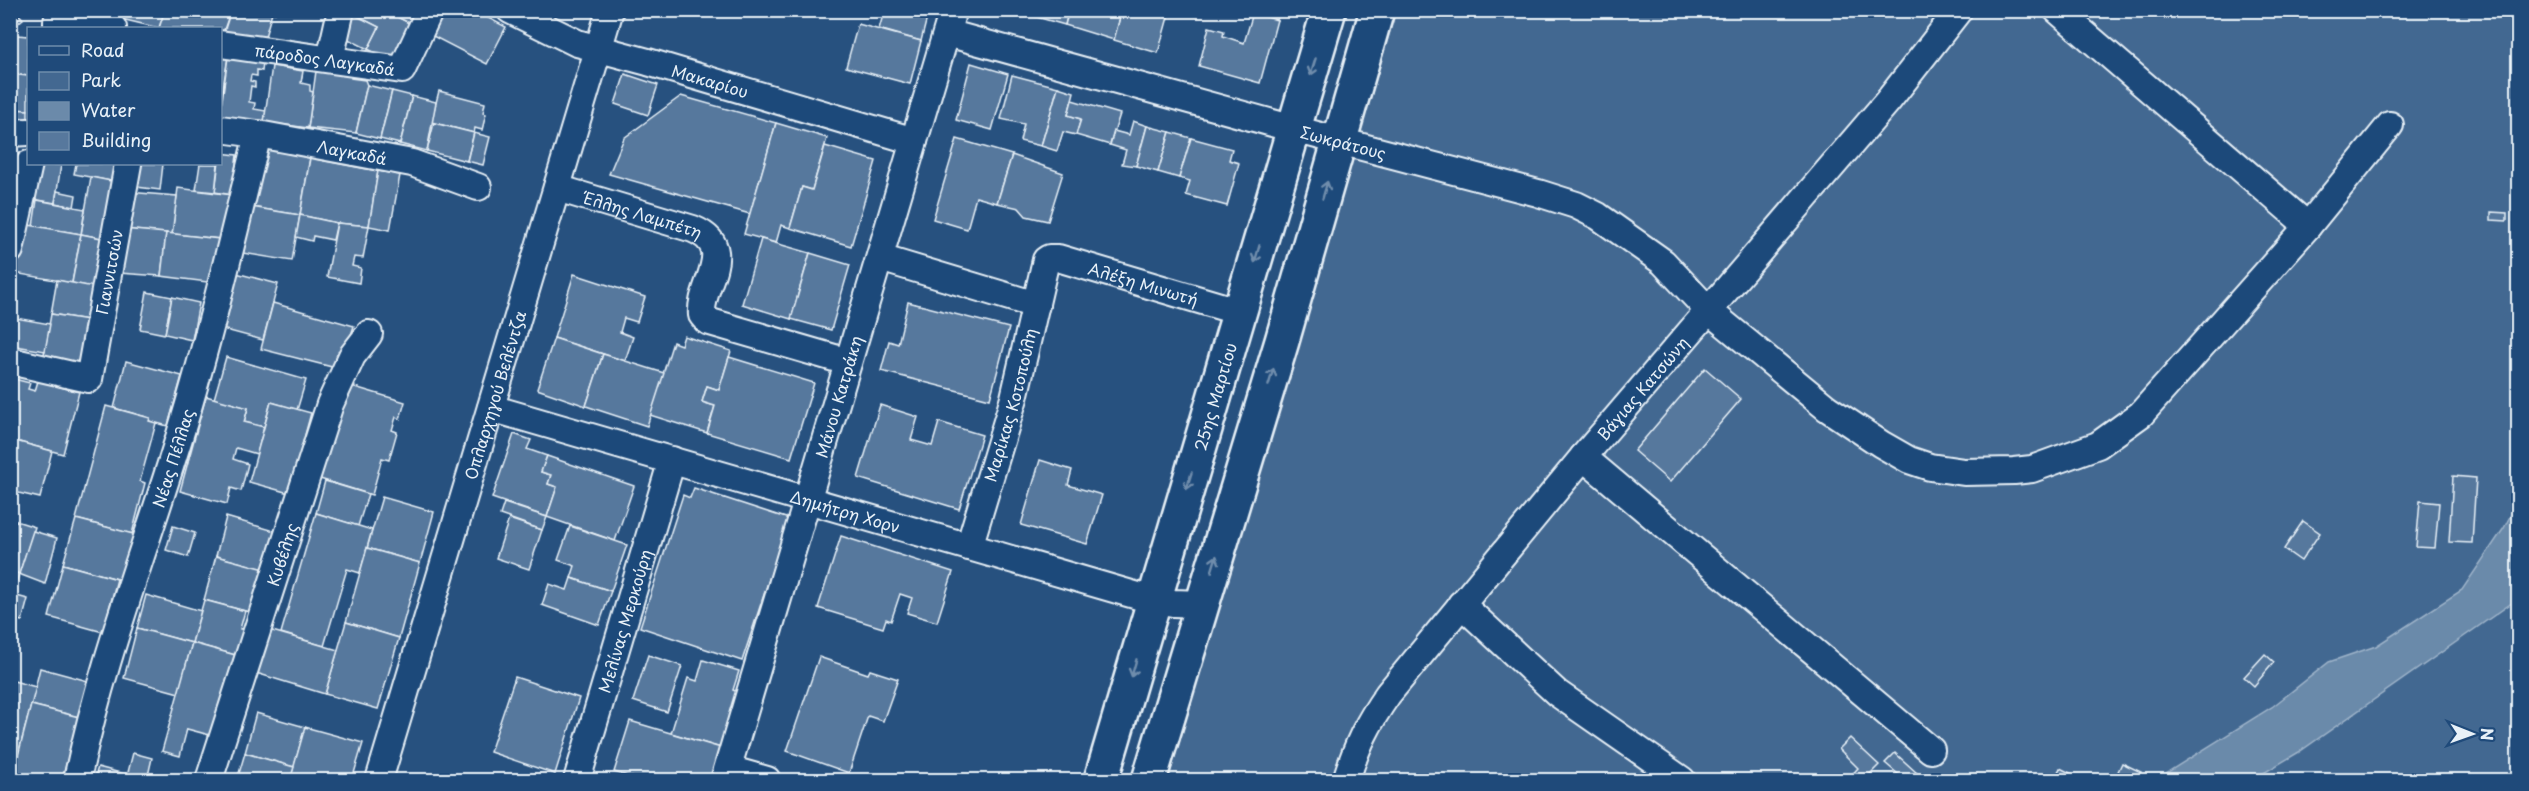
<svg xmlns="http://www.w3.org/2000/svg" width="2529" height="791" viewBox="0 0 2529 791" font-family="'Playpen Sans',sans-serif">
<rect width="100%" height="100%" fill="#27517f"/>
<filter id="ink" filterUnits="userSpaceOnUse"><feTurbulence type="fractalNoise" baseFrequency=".0167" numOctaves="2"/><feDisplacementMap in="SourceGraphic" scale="12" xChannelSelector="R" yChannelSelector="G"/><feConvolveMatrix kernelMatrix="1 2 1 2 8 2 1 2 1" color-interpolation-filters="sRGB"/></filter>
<g filter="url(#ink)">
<!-- green -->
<path fill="#436891" stroke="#96acc4" stroke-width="1.5" d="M1396 11H2518V780H1168Z"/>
<!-- water -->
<path fill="#6b8aaa" stroke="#9db3c9" stroke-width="1.5" d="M2518 501V595L2516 600 2299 752 2252 780H2155L2272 707 2329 662 2376 646 2462 590 2504 528Z"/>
<!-- building -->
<g fill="#57789d" stroke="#e8f1f8" stroke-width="1.5">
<path d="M10 10H15L23 19 10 30Z"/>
<path d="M111 10H165L159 28 109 16Z"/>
<path d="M165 10H231L220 41V28H159Z"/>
<path d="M231 10H276L275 13 272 12 263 44 224 32Z"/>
<path d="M364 10H384L413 25 394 63 368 49 379 27 361 18Z"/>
<path d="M384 10H421L413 25Z"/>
<path d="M437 10H473L506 27 487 64 425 32Z"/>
<path d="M877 10H929L921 41 879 29 884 12Z"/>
<path d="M1012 10H1069L1065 25Z"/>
<path d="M1069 10H1122L1114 40 1065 25Z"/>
<path d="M1122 10H1170L1158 53 1114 40Z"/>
<path d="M1244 10H1280L1277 20Z"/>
<path d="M1253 13 1277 20 1260 83 1199 66 1209 27 1224 31 1223 36 1244 43Z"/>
<path d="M353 14 379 27 368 49 342 36Z"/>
<path d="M858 24 921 41 910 84 846 67Z"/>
<path d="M17 35 28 36V76L10 74V51H16Z"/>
<path d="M220 56 228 57 220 106Z"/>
<path d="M228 57 263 62 262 71 257 70V76L251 75 250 81 255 82V87L251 86 249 102 255 103 254 109 266 111 264 122 220 115Z"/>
<path d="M971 63 1008 74 992 130 956 120Z"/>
<path d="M317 64 352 69 351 78 365 80 367 85 356 133 308 128Z"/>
<path d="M272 66 303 71 301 83 310 85V91L313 92 308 128 264 122Z"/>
<path d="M10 74 28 76V110L10 109Z"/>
<path d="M625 74 658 85 648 115 615 104Z"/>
<path d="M1012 75 1058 87 1041 146 1020 141 1024 124 1001 119Z"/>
<path d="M367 85 392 91 380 139 356 133Z"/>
<path d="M1058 87 1074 92 1068 115 1081 119 1076 135 1063 132 1057 151 1041 146Z"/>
<path d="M392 91 412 96 400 144 380 139Z"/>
<path d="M439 91 485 103 483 113 486 114 482 130 475 128 474 133 431 122Z"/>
<path d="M412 96 436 102 427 151 400 144Z"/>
<path d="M681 96 776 123 750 214 609 174 624 138Z"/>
<path d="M1072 100 1120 114 1110 145 1076 135 1081 119 1068 115Z"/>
<path d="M10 109 28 110V127L10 125Z"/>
<path d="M1133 121 1147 126 1136 166 1122 164 1126 150 1110 145 1114 131 1129 135Z"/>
<path d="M434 123 474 133 467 161 427 151Z"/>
<path d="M776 123 827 138 812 190 802 187 790 228 781 225 776 243 744 234Z"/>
<path d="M1147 126 1170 132 1158 172 1136 166Z"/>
<path d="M1170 132 1191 138 1179 178 1158 172Z"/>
<path d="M474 133 490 137 483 165 467 161Z"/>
<path d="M1191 138 1232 149 1229 160 1239 163 1227 206 1186 195 1190 181 1179 178Z"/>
<path d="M957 139 1012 155 997 203 976 197 967 229 933 219Z"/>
<path d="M825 146 876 161 851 246 790 228 802 187 812 190Z"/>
<path d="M262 148 310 158 300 215 251 207Z"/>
<path d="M220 153 237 155 232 195 215 192Z"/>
<path d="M1012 155 1063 173 1048 221 1026 216 1019 208 997 203Z"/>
<path d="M310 158 378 171 369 226 337 223 300 215Z"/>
<path d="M33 164 61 165 55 203 27 198Z"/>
<path d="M76 164H119L116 182 74 174Z"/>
<path d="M141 164H163L160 190 137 187Z"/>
<path d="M200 164H218L215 192 196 190Z"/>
<path d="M235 170 240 171 233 231 221 230 220 239 172 234 178 188 232 195Z"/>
<path d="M378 171 400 175 390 230 369 226Z"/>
<path d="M91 177 116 182 106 239 81 234Z"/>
<path d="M57 191 76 195 74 207 55 203Z"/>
<path d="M127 192 177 196 172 234 123 229Z"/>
<path d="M37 200 85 209 81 234 33 226Z"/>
<path d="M251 207 300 215 292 261 242 253Z"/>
<path d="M2491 212 2507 213V221L2491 220Z"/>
<path d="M300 215 337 223 333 240 313 236 312 241 296 237Z"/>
<path d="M337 223 369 226 363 258 354 257 352 266 361 268 359 283 327 277Z"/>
<path d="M23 224 81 234 72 283 14 273Z"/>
<path d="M123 229 166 233 161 276 119 273Z"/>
<path d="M166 233 220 239 215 283 161 276Z"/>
<path d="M81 234 106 239 97 288 72 283Z"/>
<path d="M761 239 810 253 791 319 742 304Z"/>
<path d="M810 253 850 265 831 330 791 319Z"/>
<path d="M236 273 278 284 263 340 222 329Z"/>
<path d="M574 274 645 297 637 322 624 318 620 332 633 337 625 361 554 338Z"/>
<path d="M57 280 99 288 94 321 51 314Z"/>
<path d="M147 292 172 297 165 334 140 329Z"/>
<path d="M172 297 199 303 192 340 165 334Z"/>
<path d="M908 302 1009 328 990 399 881 371 889 341 898 344Z"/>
<path d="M273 303 354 326 340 369 261 349Z"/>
<path d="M51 314 94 321 85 368 43 360Z"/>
<path d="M10 317 50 324 45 351 10 345Z"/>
<path d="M684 336 731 351 719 390 707 386 702 402 715 406 707 433 650 415 673 342 681 345Z"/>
<path d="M554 338 603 354 586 406 537 389Z"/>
<path d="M603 354 664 373 647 426 586 406Z"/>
<path d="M226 357 306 380 297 410 271 402 264 427 244 422 248 408 214 399Z"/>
<path d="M729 357 814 383 791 458 707 433 715 406 702 402 707 386 719 390Z"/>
<path d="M126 361 182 376 168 426 149 421 150 418 114 408Z"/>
<path d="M1705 368 1741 399 1670 482 1634 451Z"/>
<path d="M10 378 30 383 28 389 35 391 38 381 79 392 63 454 12 440Z"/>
<path d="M348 385 405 402 400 419 396 417 392 430 397 432 389 460 382 458 372 495 320 479Z"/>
<path d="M206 396 248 408 244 422 264 427 257 454 236 448 233 459 248 464 241 491 231 488 227 504 180 491Z"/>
<path d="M271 402 311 413 289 493 249 482Z"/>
<path d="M880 405 918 417 911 440 932 446 939 422 982 435 959 509 858 478Z"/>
<path d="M106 406 150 418 149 421 156 423 140 481 145 483 132 534 76 519Z"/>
<path d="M514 434 531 440 527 449 547 456 541 472 551 475 548 484 557 487 547 517 492 498Z"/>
<path d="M12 440 52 451 40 498 10 491Z"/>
<path d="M547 456 634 486 615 541 547 517 557 487 548 484 551 475 541 472Z"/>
<path d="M1040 460 1072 470 1068 485 1102 495 1087 544 1021 525Z"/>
<path d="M2453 476 2476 478 2472 543 2449 542Z"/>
<path d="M325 481 368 494 358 526 316 513Z"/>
<path d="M694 488 789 519 742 661 640 627 683 495 690 498Z"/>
<path d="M382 497 434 512 420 563 367 548Z"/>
<path d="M2420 501 2439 503 2435 548 2416 547Z"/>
<path d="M504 503 547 517 542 530 500 515Z"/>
<path d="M316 513 372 530 360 573 347 569 324 646 281 633Z"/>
<path d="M226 517 278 532 268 570 216 556Z"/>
<path d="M10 519 35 527 19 574 10 571Z"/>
<path d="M76 519 137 535 125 581 63 564Z"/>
<path d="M509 519 542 530 529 569 496 558Z"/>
<path d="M2303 521 2320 533 2301 561 2284 549Z"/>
<path d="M173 526 195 533 188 557 166 550Z"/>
<path d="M570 526 627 545 611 591 571 578 575 566 558 560Z"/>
<path d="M33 531 57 538 45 584 19 574Z"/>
<path d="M841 536 953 572 937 622 907 613 912 598 900 594 891 621 886 619 883 628 818 608Z"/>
<path d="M367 548 420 563 399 638 346 622Z"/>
<path d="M216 556 265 569 253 613 204 600Z"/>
<path d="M63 564 117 579 103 632 49 617Z"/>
<path d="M10 571 19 574 10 602Z"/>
<path d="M571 578 611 591 599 625 542 605 549 584 567 590Z"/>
<path d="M13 595 28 599 22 621 10 618Z"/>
<path d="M146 595 201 611 192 643 137 628Z"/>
<path d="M204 600 245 611 240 629 246 630 239 656 192 643Z"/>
<path d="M346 622 399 638 378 709 325 694Z"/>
<path d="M137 628 192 643 179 693 124 678Z"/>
<path d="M269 630 338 650 325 694 256 673Z"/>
<path d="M192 643 239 656 217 737 187 729 180 756 162 751Z"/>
<path d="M2265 654 2274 662 2254 686 2244 677Z"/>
<path d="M648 655 682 666 667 712 633 701Z"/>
<path d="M819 657 868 674 870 670 898 679 883 721 868 716 849 773 787 751Z"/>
<path d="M703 660 739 671 733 690 738 692 721 748 671 733 688 678 697 681Z"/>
<path d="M40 668 88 681 79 717 31 705Z"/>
<path d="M515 677 579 698 555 774 490 752Z"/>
<path d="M10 680 36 687 17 758 10 756Z"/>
<path d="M31 705 79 717 62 780H33L13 775Z"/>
<path d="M256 713 305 727 294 767 245 753Z"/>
<path d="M630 721 721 748 712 780H641L614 772Z"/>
<path d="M305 727 363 743 352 780H290Z"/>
<path d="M1850 738 1879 765 1864 780H1847L1858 768 1839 749Z"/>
<path d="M133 753 152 758 147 780H126Z"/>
<path d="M245 753 294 767 290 780H237Z"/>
<path d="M1895 753 1917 773 1911 780H1905L1885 763Z"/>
<path d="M2122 763 2141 772 2137 780H2120L2115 778Z"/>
<path d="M98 767 128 775 126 780H94Z"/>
<path d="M2060 768 2084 780H2054Z"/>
</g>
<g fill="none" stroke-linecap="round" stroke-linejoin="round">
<defs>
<g id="street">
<path id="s1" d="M510 10 577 43 648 62 914 141"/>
<path d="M2057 10 2308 226"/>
<path d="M57 28V21L113 28"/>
<path id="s2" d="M947 33 1294 129 1538 193 1576 205 1598 216 1663 262 1709 311 1827 408 1881 444 1909 460 1930 467 1964 472 2014 471 2032 469 2098 445 2141 414 2308 226 2390 125"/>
<path id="s3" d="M220 44 402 70 430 10"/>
<path d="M330 59 341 10"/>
<path id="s4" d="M220 129 258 134 412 163 478 187"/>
<path d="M10 133 28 132"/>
<path id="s5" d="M557 188 693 229C739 248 699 284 702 315L707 321 848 362"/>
<path d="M10 250 29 164"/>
<path d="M880 258 1036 305"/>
<path id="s6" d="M10 361 89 379 128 164"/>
<path id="s7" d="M491 408 1145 598 1173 603 1202 604"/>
<path d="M1583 457 1931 750"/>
<path id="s8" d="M969 547 1014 398 1046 260 1049 258H1058L1240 312"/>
<path d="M1461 604 1557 693 1682 780"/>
<path d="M728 769 767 780"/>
<path id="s9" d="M77 780C100 669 140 563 174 454 207 349 232 241 258 134"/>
<path id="s10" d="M209 780 330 404 352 356 369 334"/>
<path id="s11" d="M379 780 610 10"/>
<path id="s12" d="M577 780 672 460"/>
<path id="s13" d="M724 780 953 10"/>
<path id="s14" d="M1346 780C1357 745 1367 724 1388 694L1583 457 1888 101 1959 10"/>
</g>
<g id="secondary">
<path id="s15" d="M1101 780 1329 10"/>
<path d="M1149 780 1282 341 1377 10"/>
</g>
</defs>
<!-- street casing -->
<use href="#street" stroke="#e8f1f8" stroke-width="30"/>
<!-- secondary casing -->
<use href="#secondary" stroke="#e8f1f8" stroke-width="38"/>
<!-- street -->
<use href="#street" stroke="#1f4a7a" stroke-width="26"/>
<!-- secondary -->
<use href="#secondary" stroke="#1f4a7a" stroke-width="33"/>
</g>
<!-- one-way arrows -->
<defs><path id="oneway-shaft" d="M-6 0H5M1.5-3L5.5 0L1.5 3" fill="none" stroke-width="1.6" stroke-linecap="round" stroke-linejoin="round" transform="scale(1.5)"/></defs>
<g stroke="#6f8dac">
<use href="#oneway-shaft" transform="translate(1313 67) rotate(107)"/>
<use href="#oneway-shaft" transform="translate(1325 190) rotate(-74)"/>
<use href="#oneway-shaft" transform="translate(1257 254) rotate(106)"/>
<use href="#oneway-shaft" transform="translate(1271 377) rotate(-73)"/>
<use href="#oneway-shaft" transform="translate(1189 481) rotate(107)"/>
<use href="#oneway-shaft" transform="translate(1214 564) rotate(-73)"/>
<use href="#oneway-shaft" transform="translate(1134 668) rotate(106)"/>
</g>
</g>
<g text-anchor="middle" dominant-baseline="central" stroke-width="6" stroke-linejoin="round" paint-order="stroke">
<!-- street labels -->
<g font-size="16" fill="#e8f1f8" stroke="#1f4a7a">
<text stroke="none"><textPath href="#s3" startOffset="106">πάροδος Λαγκαδά</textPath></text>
<text stroke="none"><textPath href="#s1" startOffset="213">Μακαρίου</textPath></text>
<text stroke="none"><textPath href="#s2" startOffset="411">Σωκράτους</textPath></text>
<text stroke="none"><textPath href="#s4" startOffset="134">Λαγκαδά</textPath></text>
<text stroke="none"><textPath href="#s5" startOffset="90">Έλλης Λαμπέτη</textPath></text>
<text stroke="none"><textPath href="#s6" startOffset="190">Γιαννιτσών</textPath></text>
<text stroke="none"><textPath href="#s8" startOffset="399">Αλέξη Μινωτή</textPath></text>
<text stroke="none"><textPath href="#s14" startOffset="494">Βάγιας Κατσώνη</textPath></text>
<text stroke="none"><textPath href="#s11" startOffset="402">Οπλαρχηγού Βελέντζα</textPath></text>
<text stroke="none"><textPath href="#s13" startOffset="400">Μάνου Κατράκη</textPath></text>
<text stroke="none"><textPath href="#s15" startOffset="400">25ης Μαρτίου</textPath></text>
<text stroke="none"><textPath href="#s8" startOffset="148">Μαρίκας Κοτοπούλη</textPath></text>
<text stroke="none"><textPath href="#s9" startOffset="336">Νέας Πέλλας</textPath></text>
<text stroke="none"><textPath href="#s7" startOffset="369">Δημήτρη Χορν</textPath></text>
<text stroke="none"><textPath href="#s10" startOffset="237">Κυβέλης</textPath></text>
<text stroke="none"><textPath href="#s12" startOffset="166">Μελίνας Μερκούρη</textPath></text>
</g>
</g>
<!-- margin -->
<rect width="2529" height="791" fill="none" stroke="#1f4a7a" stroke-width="36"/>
<rect x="18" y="18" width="2493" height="755" fill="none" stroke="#e8f1f8" stroke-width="2" filter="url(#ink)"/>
<!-- legend -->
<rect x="27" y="27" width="195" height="138" fill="#1f4a7a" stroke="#6f8dac" stroke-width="1.5"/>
<rect x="39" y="46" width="30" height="9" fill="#1f4a7a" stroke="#6f8dac" stroke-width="1.5"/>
<text x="81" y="57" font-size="18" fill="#e8f1f8">Road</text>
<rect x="39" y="72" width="30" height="18" fill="#436891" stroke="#6f8dac" stroke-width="1.5"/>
<text x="81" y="87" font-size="18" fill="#e8f1f8">Park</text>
<rect x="39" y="102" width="30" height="18" fill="#6b8aaa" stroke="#6f8dac" stroke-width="1.5"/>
<text x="81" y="117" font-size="18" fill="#e8f1f8">Water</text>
<rect x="39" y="132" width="30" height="18" fill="#57789d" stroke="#6f8dac" stroke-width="1.5"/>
<text x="81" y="147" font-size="18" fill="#e8f1f8">Building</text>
<!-- north arrow -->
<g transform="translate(2472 734) rotate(91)" stroke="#1f4a7a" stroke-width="4.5" paint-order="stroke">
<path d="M0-4.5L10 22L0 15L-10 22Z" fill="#e8f1f8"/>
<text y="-9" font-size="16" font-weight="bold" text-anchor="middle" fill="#e8f1f8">N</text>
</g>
</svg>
